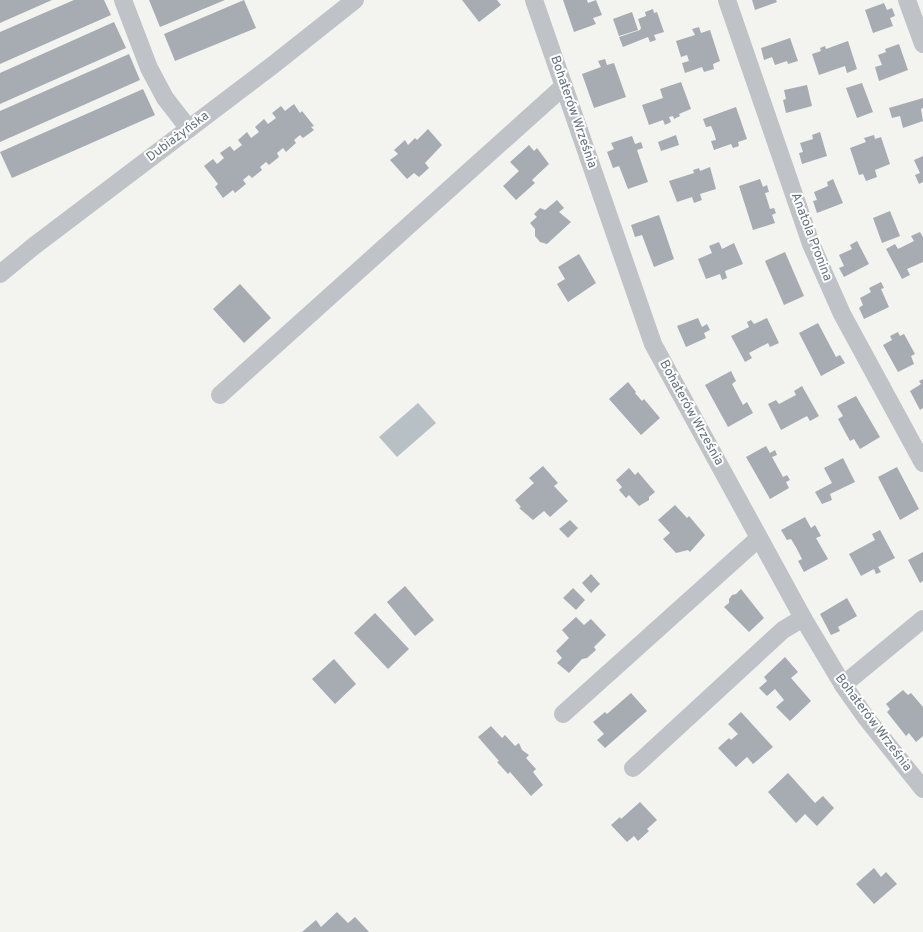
<svg xmlns="http://www.w3.org/2000/svg" width="923" height="932" viewBox="0 0 923 932" font-family="Overpass,sans-serif">
<rect width="100%" height="100%" fill="#f3f4f0"/>
<!-- water -->
<path fill="#b7c1c5" d="M418 403 436 423 397 457 379 437Z"/>
<!-- building -->
<g fill="#a6acb2">
<path d="M0 0H52L0 23Z"/>
<path d="M74 0H104L111 15 0 64V32Z"/>
<path d="M149 0H225L160 27Z"/>
<path d="M244 0 256 28 175 61 164 34Z"/>
<path d="M462 0H497L501 5 479 22Z"/>
<path d="M563 0H587L588 3 596 0 602 15 593 18 596 24 574 32Z"/>
<path d="M752 0H776L777 2 755 10Z"/>
<path d="M884 3 887 10 892 8 895 16 890 18 893 26 873 33 865 10Z"/>
<path d="M653 9 654 13 657 12 664 32 654 35 656 40 650 42 648 37 623 47 619 37 640 30 641 28 638 19 646 16 645 12Z"/>
<path d="M632 12 638 30 619 36 613 19Z"/>
<path d="M114 22 126 48 0 104V73Z"/>
<path d="M699 27 701 33 710 30 720 61 713 64 714 69 704 72 702 67 685 73 682 63 689 61 687 55 681 57 676 41 695 35 692 29Z"/>
<path d="M790 38 798 61 788 64 787 61 775 65 772 57 764 60 761 48Z"/>
<path d="M848 41 857 69 847 73 845 66 819 75 812 54 821 51 820 48 825 46 826 49Z"/>
<path d="M899 44 908 70 879 81 875 67 882 65 878 55 886 52 885 49Z"/>
<path d="M129 54 140 80 0 142V111Z"/>
<path d="M605 59 607 65 614 63 626 97 594 108 582 74 601 67 598 61Z"/>
<path d="M681 82 691 109 679 114 680 116 674 119 673 116 669 117 671 122 665 125 663 120 649 125 642 105 663 98 660 89Z"/>
<path d="M862 83 873 112 857 118 846 88Z"/>
<path d="M807 85 812 106 786 113 783 100 786 99 784 90Z"/>
<path d="M143 89 155 115 12 178 0 152Z"/>
<path d="M923 98V108L921 109 923 121 903 128 900 116 892 118 889 108Z"/>
<path d="M294 104 300 113 302 111 314 126 311 127 314 130 303 138 300 135 294 140 296 143 286 152 283 148 277 153 279 157 269 165 266 162 260 167 262 170 252 178 249 175 243 180 246 184 235 193 233 190 223 198 215 187 218 184 204 166 213 159 217 164 224 158 220 153 230 146 234 151 242 145 238 140 247 132 251 138 259 132 255 127 264 119 268 124 276 118 272 113 281 106 285 111Z"/>
<path d="M736 107 747 139 738 142 739 146 733 148 731 144 714 150 711 141 716 140 714 133 711 126 706 127 703 119Z"/>
<path d="M428 129 442 145 425 163 429 168 419 177 414 173 407 179 390 160 398 154 394 150 405 140 408 145 415 138 417 140Z"/>
<path d="M820 132 827 156 802 164 799 153 803 152 800 143 813 139 812 135Z"/>
<path d="M676 135 679 145 661 151 658 142Z"/>
<path d="M874 135 875 139 881 137 890 164 875 170 877 177 866 181 863 174 859 175 850 148 866 142 864 138Z"/>
<path d="M632 136 635 144 641 142 643 148 637 150 648 182 628 189 619 166 613 168 607 152 614 149 611 143Z"/>
<path d="M529 145 534 151 537 148 549 164 532 180 535 183 516 200 503 186 519 171 510 162Z"/>
<path d="M923 156V182L919 184 915 175 920 173 914 160Z"/>
<path d="M710 167 716 189 700 194 702 200 694 203 692 197 677 202 669 181 694 173 693 170 699 168 700 171Z"/>
<path d="M760 179 763 187 767 185 769 192 765 193 770 209 774 208 776 213 772 215 775 223 753 230 739 186Z"/>
<path d="M833 179 843 203 817 213 813 201 817 200 814 192 828 186 827 182Z"/>
<path d="M557 200 564 208 559 212 571 222 547 244 540 242 535 236V229L530 223 537 217 534 214 540 208 545 210Z"/>
<path d="M890 211 900 236 882 243 873 218Z"/>
<path d="M659 215 674 259 654 267 642 235 635 237 631 225Z"/>
<path d="M920 232 923 237V262L907 269 910 275 902 279 886 249 895 244 898 249 914 241 911 236Z"/>
<path d="M857 241 869 264 844 277 839 268 844 266 839 255 852 249 850 245Z"/>
<path d="M719 242 722 249 734 243 743 264 725 271 727 278 722 280 720 274 706 279 698 259 712 253 709 246Z"/>
<path d="M785 252 804 296 784 305 765 261Z"/>
<path d="M579 254 596 283 568 302 557 284 565 279 558 267Z"/>
<path d="M881 282 884 288 881 289 889 307 864 319 859 308 863 305 860 298 871 292 869 288Z"/>
<path d="M240 284 271 318 244 343 213 309Z"/>
<path d="M698 318 702 327 707 324 710 330 704 333 706 338 686 347 677 326Z"/>
<path d="M767 318 779 343 770 347 768 343 749 353 752 358 745 362 731 336 749 327 747 322 751 320 754 324Z"/>
<path d="M818 323 836 357 840 355 845 363 821 376 799 333Z"/>
<path d="M898 332 900 336 904 334 915 354 911 356 914 364 898 372 883 345 892 340 890 336Z"/>
<path d="M731 371 736 381 732 384 743 405 747 402 753 413 728 427 705 385Z"/>
<path d="M923 379V408L920 410 910 391 921 384 919 381Z"/>
<path d="M628 382 636 392 635 393 642 401 644 399 660 418 641 435 609 399Z"/>
<path d="M802 386 819 416 810 421 807 416 781 430 768 404 776 400 779 404 796 395 794 391Z"/>
<path d="M856 396 880 437 860 449 854 439 850 441 838 419 843 416 837 406Z"/>
<path d="M766 446 770 453 775 450 777 455 772 457 783 477 787 475 790 480 786 482 789 488 770 499 746 457Z"/>
<path d="M843 458 855 482 830 494 832 500 822 504 815 492 832 483 824 468Z"/>
<path d="M543 466 558 483 554 486 568 501 550 517 544 511 533 520 519 508 521 507 515 500 534 483 529 478Z"/>
<path d="M897 467 919 509 900 520 878 477Z"/>
<path d="M629 468 635 475 638 472 655 492 649 497V500L639 506 629 495 626 498 619 490 622 487 616 480Z"/>
<path d="M675 505 687 518 689 516 705 535 690 552 688 550 676 553 663 539 670 533 658 520Z"/>
<path d="M805 517 811 528 815 525 821 536 816 538 828 559 804 572 798 561 802 559 797 549 791 539 787 540 781 530Z"/>
<path d="M570 520 578 528 568 538 559 529Z"/>
<path d="M880 530 895 558 878 567 881 572 876 574 874 569 861 576 849 554 875 540 872 534Z"/>
<path d="M923 552V581L920 583 908 560Z"/>
<path d="M591 574 600 584 591 593 582 583Z"/>
<path d="M405 586 434 620 415 636 387 602Z"/>
<path d="M573 588 585 600 576 610 563 598Z"/>
<path d="M741 589 764 618 749 632 724 607 729 603V599L732 595 736 594Z"/>
<path d="M847 598 857 616 838 627 840 631 831 635 820 614Z"/>
<path d="M375 613 409 649 388 669 354 633Z"/>
<path d="M576 617 584 625 591 619 606 635 594 647 596 650 587 658 582 659 569 673 557 663 562 658 556 651 569 638 562 630Z"/>
<path d="M785 657 798 672 791 678 811 701 790 721 776 707 784 700 775 689 767 696 759 688 767 681 764 677Z"/>
<path d="M334 659 356 684 335 704 312 679Z"/>
<path d="M903 690 908 695 911 693 923 707V736L916 742 909 733 906 736 887 712 890 709 886 704Z"/>
<path d="M631 693 647 711 605 748 597 740 604 734 593 722 605 712 607 714Z"/>
<path d="M741 712 773 747 753 764 747 757 736 767 718 748 729 738 731 740 738 734 728 724Z"/>
<path d="M491 726 502 738 505 735 515 746 519 743 522 750 529 755 526 758 536 769 533 772 543 785 531 796 510 772 508 774 497 762 499 761 478 737Z"/>
<path d="M788 773 815 803 823 796 834 808 817 826 805 814 796 823 768 792Z"/>
<path d="M640 802 657 820 647 829 649 831 638 841 634 836 627 842 611 825 620 817 621 819Z"/>
<path d="M874 868 881 877 886 872 897 884 874 904 856 884Z"/>
<path d="M337 912 348 923 355 917 369 932H302L316 920 321 927Z"/>
</g>
<g fill="none" stroke-linecap="round" stroke-linejoin="round">
<!-- minor -->
<g stroke="#bfc2c6" stroke-width="18">
<path d="M123 0 149 68 165 98 189 129"/>
<path d="M534 0 653 344 803 618 843 685 867 719 923 789"/>
<path d="M727 0 811 244 842 314 923 463"/>
<path d="M907 0 923 44"/>
<path d="M0 274 34 246 273 65 355 0"/>
<path d="M220 395 564 86"/>
<path d="M843 685 923 619"/>
<path d="M563 714 759 538"/>
<path d="M633 768 783 630 803 618"/>
</g>
</g>
<g text-anchor="middle" dominant-baseline="central" stroke-width="4" stroke-linejoin="round" paint-order="stroke">
<!-- street labels -->
<g font-size="13" fill="#65717f" stroke="#fff">
<text transform="translate(573 112) rotate(71)">Bohaterów Września</text>
<text transform="translate(178 137) rotate(-37)">Dubiażyńska</text>
<text transform="translate(811 237) rotate(69)">Anatola Pronina</text>
<text transform="translate(691 413) rotate(61)">Bohaterów Września</text>
<text transform="translate(873 723) rotate(53)">Bohaterów Września</text>
</g>
</g>
</svg>
